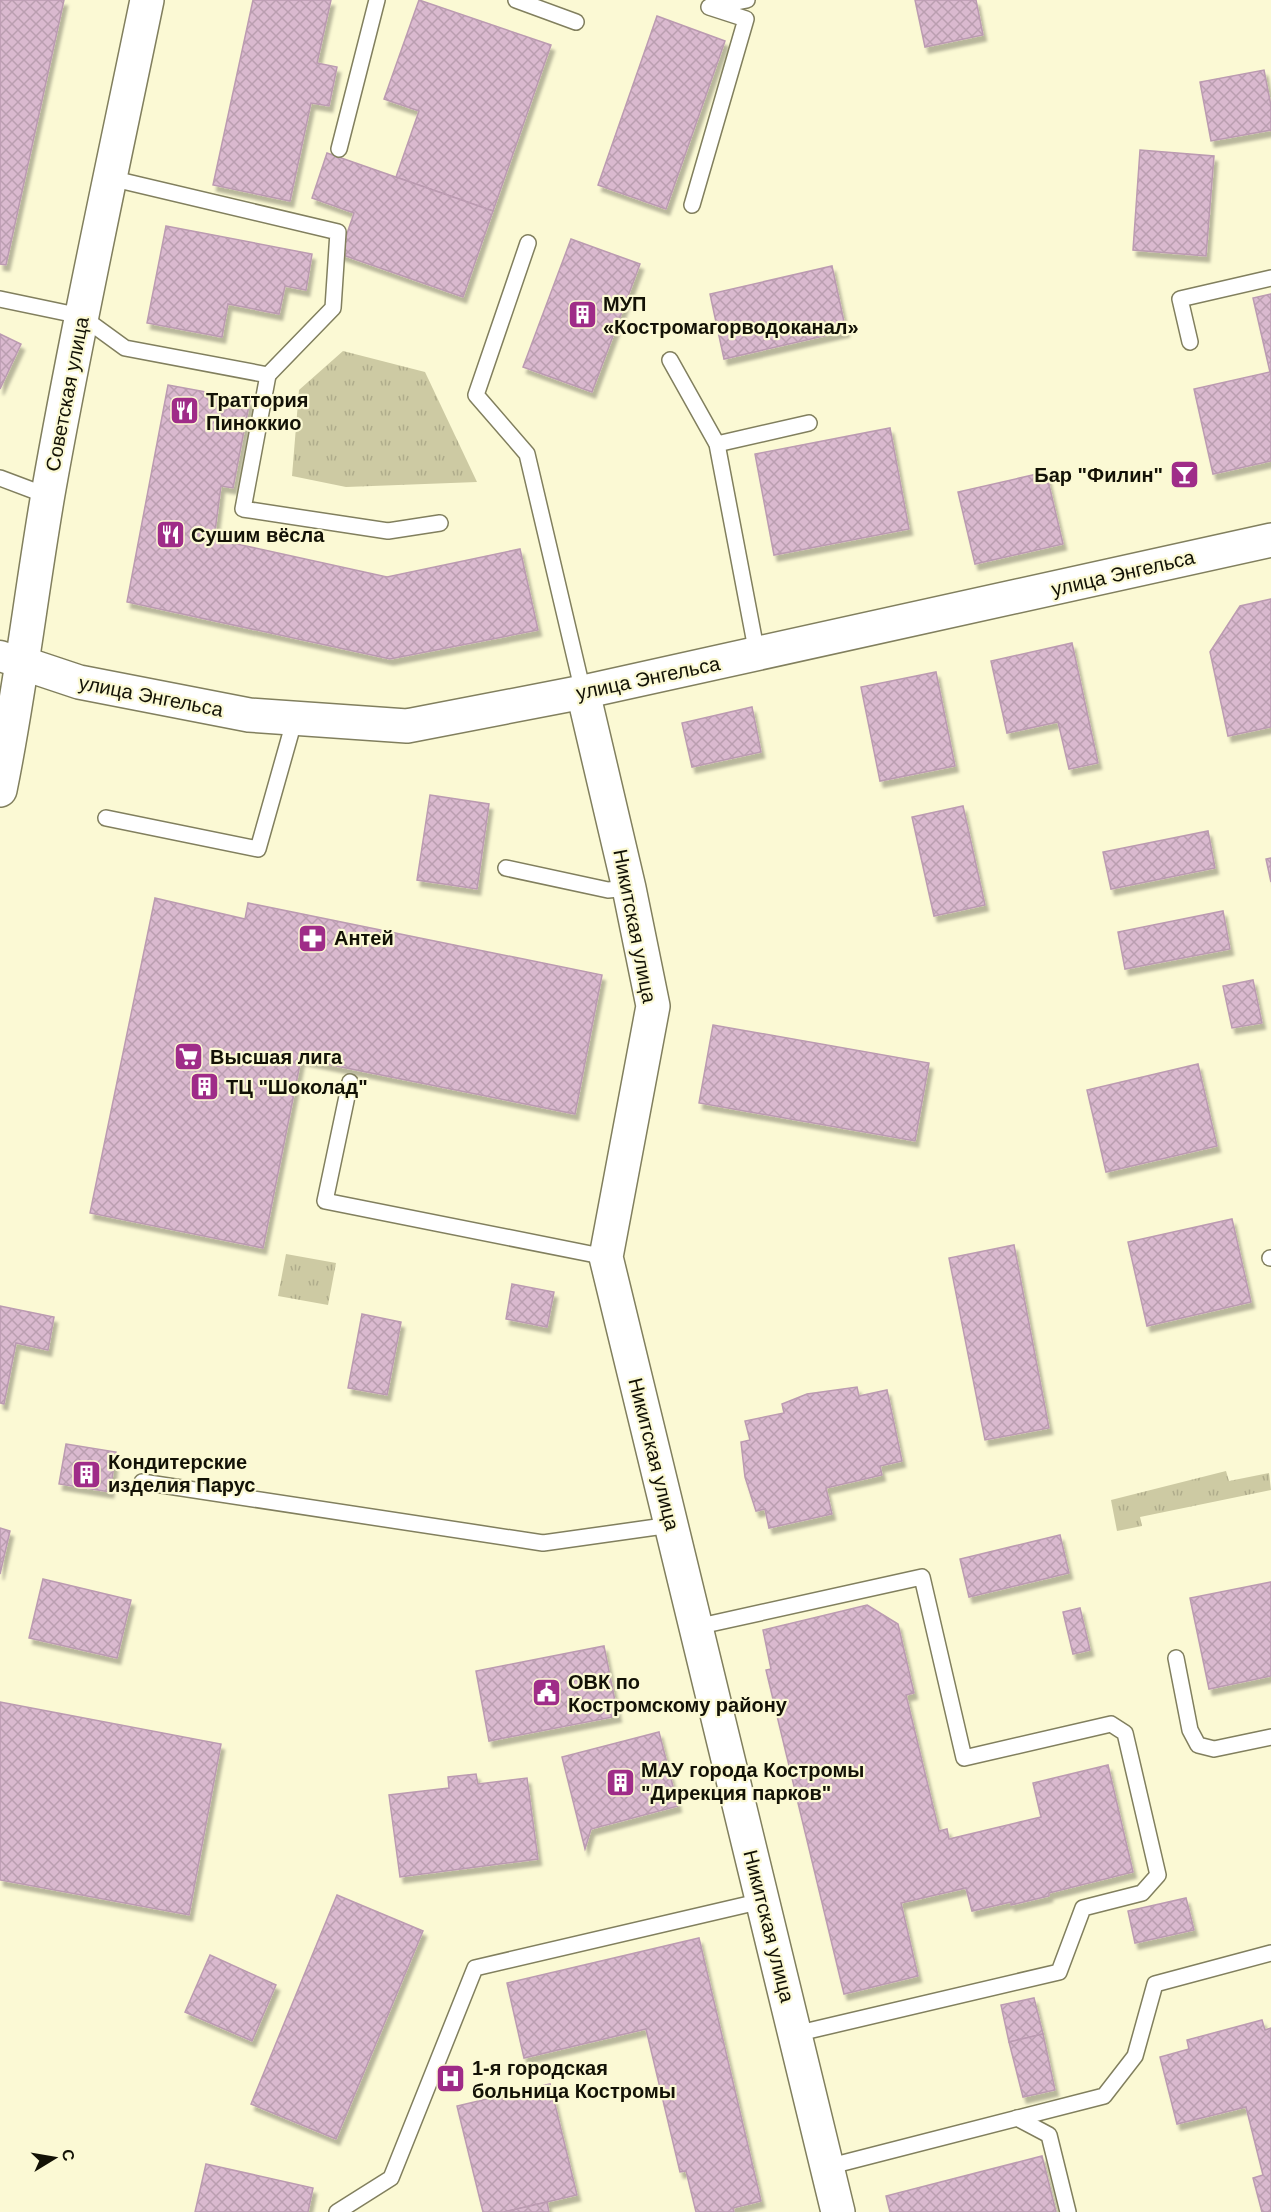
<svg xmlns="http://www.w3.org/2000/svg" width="1271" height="2212" viewBox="0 0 1271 2212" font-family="Arial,sans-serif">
<defs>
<pattern id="grass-tufts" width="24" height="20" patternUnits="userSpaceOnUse" patternTransform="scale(1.5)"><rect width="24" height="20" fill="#cdcaa3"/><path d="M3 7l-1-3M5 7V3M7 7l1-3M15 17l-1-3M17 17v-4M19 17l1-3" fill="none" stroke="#afac8b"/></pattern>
<pattern id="building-cross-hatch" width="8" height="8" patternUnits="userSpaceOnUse" patternTransform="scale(1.5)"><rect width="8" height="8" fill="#dab9cf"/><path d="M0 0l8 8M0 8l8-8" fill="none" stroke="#ba9eb0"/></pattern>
<filter id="shadow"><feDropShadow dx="3.5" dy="6" stdDeviation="1.5" flood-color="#0004"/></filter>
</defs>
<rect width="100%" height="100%" fill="#fbf9d4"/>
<!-- grass -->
<g fill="url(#grass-tufts)">
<path d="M343 351 425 372 477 482 346 487 292 476 299 390Z"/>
<path d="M286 1254 336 1263 328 1305 278 1296Z"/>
<path d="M1226 1471 1229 1481 1269 1473 1271 1490 1140 1517 1142 1526 1117 1531 1111 1500Z"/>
</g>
<!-- building -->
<g fill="url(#building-cross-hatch)" stroke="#bb9bb1" stroke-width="1.5" filter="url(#shadow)">
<path d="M0 0H64L6 265 0 264Z"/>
<path d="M253 0H331L317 63 337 67 329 106 311 103 290 201 213 185Z"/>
<path d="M419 0 551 45 493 211 396 177 419 111 384 99Z"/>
<path d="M915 0H976L983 35 925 47Z"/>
<path d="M657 16 725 41 666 209 598 185Z"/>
<path d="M1264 70 1271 106V130L1211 141 1200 82Z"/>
<path d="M1140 150 1214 156 1206 256 1133 250Z"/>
<path d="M327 153 493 211 463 297 340 254 354 213 312 198Z"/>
<path d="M166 226 312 254 306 290 285 286 279 314 228 304 222 337 147 323Z"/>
<path d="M571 239 640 264 592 392 523 367Z"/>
<path d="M832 266 846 331 724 359 710 294Z"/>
<path d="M1271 294V461L1213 474 1194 389 1270 372 1253 298Z"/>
<path d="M0 334 21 344 0 389Z"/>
<path d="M168 385 250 400 233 488 221 486 214 539 387 577 520 549 538 630 390 659 127 602Z"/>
<path d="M890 428 909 529 774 555 755 454Z"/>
<path d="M1046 472 1063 544 975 564 958 492Z"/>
<path d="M1271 599V727L1228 736 1210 652 1240 606Z"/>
<path d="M1072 643 1098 763 1069 769 1058 722 1007 733 991 661Z"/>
<path d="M936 672 955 766 880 781 861 687Z"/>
<path d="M752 707 761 752 692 767 682 723Z"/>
<path d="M430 795 489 804 477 889 417 880Z"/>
<path d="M963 806 985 905 934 916 912 817Z"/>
<path d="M1208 831 1215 868 1111 889 1103 852Z"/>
<path d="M1271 858V882L1266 859Z"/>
<path d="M155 898 245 919 248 903 602 975 575 1114 301 1059 263 1248 90 1213Z"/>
<path d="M1223 911 1230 949 1125 969 1118 932Z"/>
<path d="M1253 980 1262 1023 1232 1028 1223 986Z"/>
<path d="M713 1025 929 1063 915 1141 699 1103Z"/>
<path d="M1198 1064 1217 1146 1106 1172 1087 1090Z"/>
<path d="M1232 1219 1251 1302 1147 1326 1128 1242Z"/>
<path d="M1014 1245 1049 1428 985 1440 949 1258Z"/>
<path d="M512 1284 554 1292 547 1327 506 1319Z"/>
<path d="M0 1306 54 1317 48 1350 16 1343 4 1404 0 1403Z"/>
<path d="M362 1314 401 1322 387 1395 348 1388Z"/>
<path d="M857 1387 859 1396 887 1390 902 1461 880 1466 882 1475 826 1488 832 1514 769 1528 765 1509 756 1511 745 1477 741 1442 750 1440 745 1421 784 1413 782 1404 807 1394Z"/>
<path d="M66 1444 116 1452 110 1492 59 1484Z"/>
<path d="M0 1528 10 1531 0 1574Z"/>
<path d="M1060 1535 1069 1573 969 1597 960 1559Z"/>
<path d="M43 1579 131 1600 117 1658 29 1638Z"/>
<path d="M1271 1582V1676L1209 1689 1190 1598Z"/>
<path d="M867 1605 898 1624 914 1693 906 1695 939 1831 947 1829 949 1839 1041 1817 1033 1783 1108 1765 1133 1872 1049 1893V1896L1011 1905V1902L972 1911 966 1888 901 1903 918 1976 844 1994 766 1670 771 1669 763 1630Z"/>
<path d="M1080 1608 1090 1650 1073 1654 1063 1612Z"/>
<path d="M604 1646 618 1716 489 1741 476 1671Z"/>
<path d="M0 1702 221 1744 189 1915 0 1880Z"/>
<path d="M659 1732 678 1806 591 1829 585 1849 562 1757Z"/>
<path d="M476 1774 478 1784 527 1778 538 1859 400 1877 389 1795 449 1788 448 1777Z"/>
<path d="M337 1895 423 1931 336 2139 251 2104Z"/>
<path d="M1186 1898 1194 1930 1135 1943 1128 1911Z"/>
<path d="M699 1938 761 2201 733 2208 734 2212H696L686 2171 680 2172 646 2029 524 2058 507 1983Z"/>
<path d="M210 1955 276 1985 252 2041 185 2012Z"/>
<path d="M1034 1998 1043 2034 1009 2042 1001 2005Z"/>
<path d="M1262 2020 1265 2030 1271 2028V2212H1262L1253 2178 1263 2175 1246 2107 1177 2124 1160 2057 1189 2049 1187 2040Z"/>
<path d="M1043 2034 1055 2090 1023 2097 1009 2042Z"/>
<path d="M550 2084 577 2195 504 2212H483L457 2106Z"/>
<path d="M1042 2156 1056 2212H890L886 2196Z"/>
<path d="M206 2164 313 2188 308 2212H195Z"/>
<path d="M547 2202 549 2212H504Z"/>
</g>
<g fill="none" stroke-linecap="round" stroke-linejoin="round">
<defs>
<g id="lane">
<path d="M516 0 576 22"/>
<path d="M711 7 747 0"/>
<path d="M339 149 377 0"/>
<path d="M110 178 338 232 333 308 268 375"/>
<path d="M692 205 746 19 709 7"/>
<path d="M528 243 476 395 527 454 583 692"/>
<path d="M0 299 81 316 125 348 268 375 243 509 388 531 440 523"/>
<path d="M1190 342 1180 299 1271 278"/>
<path d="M670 360 717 444 757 654"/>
<path d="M717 444 809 423"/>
<path d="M0 478 48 496"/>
<path d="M106 818 258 849 295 718"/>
<path d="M506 868 608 890 629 888"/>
<path d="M350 1082 325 1201 606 1257"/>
<path d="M1270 1258H1271"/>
<path d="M142 1482 543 1543 671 1525"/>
<path d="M696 1627 922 1577 964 1758 1111 1724 1125 1733 1158 1875 1142 1893 1083 1908 1059 1972 795 2034"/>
<path d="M1176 1658 1190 1730 1198 1745 1214 1749 1271 1737"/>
<path d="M1017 2118 1049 2135 1068 2212"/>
<path d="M827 2167 1104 2096 1135 2056 1155 1984 1271 1953"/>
<path d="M337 2212 391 2178 475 1968 762 1901"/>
</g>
<path id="street" d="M0 656 22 663"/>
<g id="secondary">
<path d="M22 663 79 682 249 715 407 726 583 692 1271 540"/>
<path d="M583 692 629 888 653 1006 606 1257 838 2212"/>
<path d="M0 790C20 692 31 593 48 494 77 329 113 165 147 0"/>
</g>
</defs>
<!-- lane casing -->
<use href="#lane" stroke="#817f5e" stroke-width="18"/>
<!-- street casing -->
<use href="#street" stroke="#817f5e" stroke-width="33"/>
<!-- secondary casing -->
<use href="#secondary" stroke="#817f5e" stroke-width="36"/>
<!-- lane -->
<use href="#lane" stroke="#fff" stroke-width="15"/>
<!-- street -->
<use href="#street" stroke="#fff" stroke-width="30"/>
<!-- secondary -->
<use href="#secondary" stroke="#fff" stroke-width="33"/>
</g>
<!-- icons -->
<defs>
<symbol id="building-square" viewBox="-11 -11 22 22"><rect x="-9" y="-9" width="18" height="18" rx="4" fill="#9f2c88" stroke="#fbf9d4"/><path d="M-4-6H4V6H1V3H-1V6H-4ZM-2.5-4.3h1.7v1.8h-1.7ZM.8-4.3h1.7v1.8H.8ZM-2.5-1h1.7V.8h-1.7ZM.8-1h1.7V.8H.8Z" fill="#fff"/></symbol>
<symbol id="restaurant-square" viewBox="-11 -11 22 22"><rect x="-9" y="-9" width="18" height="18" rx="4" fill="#9f2c88" stroke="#fbf9d4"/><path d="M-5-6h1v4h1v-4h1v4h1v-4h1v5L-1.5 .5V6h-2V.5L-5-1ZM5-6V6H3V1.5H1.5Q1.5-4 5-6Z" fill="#fff"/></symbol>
<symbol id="bar-square" viewBox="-11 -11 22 22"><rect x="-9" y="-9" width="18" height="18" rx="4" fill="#9f2c88" stroke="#fbf9d4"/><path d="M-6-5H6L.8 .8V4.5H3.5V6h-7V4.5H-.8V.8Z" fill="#fff"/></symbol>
<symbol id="pharmacy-square" viewBox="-11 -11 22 22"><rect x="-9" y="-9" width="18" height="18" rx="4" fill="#9f2c88" stroke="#fbf9d4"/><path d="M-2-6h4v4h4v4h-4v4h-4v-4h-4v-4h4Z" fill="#fff"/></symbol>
<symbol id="supermarket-square" viewBox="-11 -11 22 22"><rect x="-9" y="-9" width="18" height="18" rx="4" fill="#9f2c88" stroke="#fbf9d4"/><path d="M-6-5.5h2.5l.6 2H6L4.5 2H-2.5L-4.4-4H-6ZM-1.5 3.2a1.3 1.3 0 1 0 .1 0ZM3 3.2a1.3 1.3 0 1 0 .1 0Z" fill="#fff"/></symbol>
<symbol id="civic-square" viewBox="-11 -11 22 22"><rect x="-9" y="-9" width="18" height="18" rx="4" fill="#9f2c88" stroke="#fbf9d4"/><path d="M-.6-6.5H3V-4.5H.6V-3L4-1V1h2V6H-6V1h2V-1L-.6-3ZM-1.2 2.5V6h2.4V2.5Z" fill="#fff"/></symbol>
<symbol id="hospital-square" viewBox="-11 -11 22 22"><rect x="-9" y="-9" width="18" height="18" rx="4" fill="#9f2c88" stroke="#fbf9d4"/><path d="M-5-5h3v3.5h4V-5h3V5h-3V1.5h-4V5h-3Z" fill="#fff"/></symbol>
</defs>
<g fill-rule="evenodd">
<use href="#building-square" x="566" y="298" width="33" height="33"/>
<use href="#restaurant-square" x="168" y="394" width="33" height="33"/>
<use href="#bar-square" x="1168" y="458" width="33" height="33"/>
<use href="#restaurant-square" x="154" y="518" width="33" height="33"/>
<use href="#pharmacy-square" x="296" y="922" width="33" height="33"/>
<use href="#supermarket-square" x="172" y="1040" width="33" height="33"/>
<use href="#building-square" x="188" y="1070" width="33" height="33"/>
<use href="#building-square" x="70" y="1458" width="33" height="33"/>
<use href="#civic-square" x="530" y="1676" width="33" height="33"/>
<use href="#building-square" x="604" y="1766" width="33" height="33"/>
<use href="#hospital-square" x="434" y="2062" width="33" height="33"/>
</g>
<g text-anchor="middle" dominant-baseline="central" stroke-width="4.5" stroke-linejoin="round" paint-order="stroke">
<!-- poi labels -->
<g font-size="20" font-weight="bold" fill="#131206" stroke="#fbf9d4" text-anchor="start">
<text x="603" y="304">МУП<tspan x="603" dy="23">«Костромагорводоканал»</tspan></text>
<text x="206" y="400">Траттория<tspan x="206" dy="23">Пиноккио</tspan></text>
<text x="1163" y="475" text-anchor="end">Бар "Филин"</text>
<text x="191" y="535">Сушим вёсла</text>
<text x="334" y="938">Антей</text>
<text x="210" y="1057">Высшая лига</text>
<text x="226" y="1087">ТЦ "Шоколад"</text>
<text x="108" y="1462">Кондитерские<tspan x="108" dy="23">изделия Парус</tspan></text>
<text x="568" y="1682">ОВК по<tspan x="568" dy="23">Костромскому району</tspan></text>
<text x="641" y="1770">МАУ города Костромы<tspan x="641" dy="23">"Дирекция парков"</tspan></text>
<text x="472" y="2068">1-я городская<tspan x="472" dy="23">больница Костромы</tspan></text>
</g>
<!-- street labels -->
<g font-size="20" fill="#131206" stroke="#fbf9d4">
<text transform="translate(67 394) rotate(-79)">Советская улица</text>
<text transform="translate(1123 573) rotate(-13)">улица Энгельса</text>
<text transform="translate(648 678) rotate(-12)">улица Энгельса</text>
<text transform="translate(151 696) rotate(11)">улица Энгельса</text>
<text transform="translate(635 926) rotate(79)">Никитская улица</text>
<text transform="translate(654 1454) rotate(76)">Никитская улица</text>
<text transform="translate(769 1926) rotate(76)">Никитская улица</text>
</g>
</g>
<!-- north arrow -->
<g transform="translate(54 2158) rotate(79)" stroke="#fbf9d4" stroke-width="4.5" paint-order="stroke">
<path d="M0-4.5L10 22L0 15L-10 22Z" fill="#131206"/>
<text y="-9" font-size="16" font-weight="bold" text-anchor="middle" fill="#131206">С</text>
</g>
</svg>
